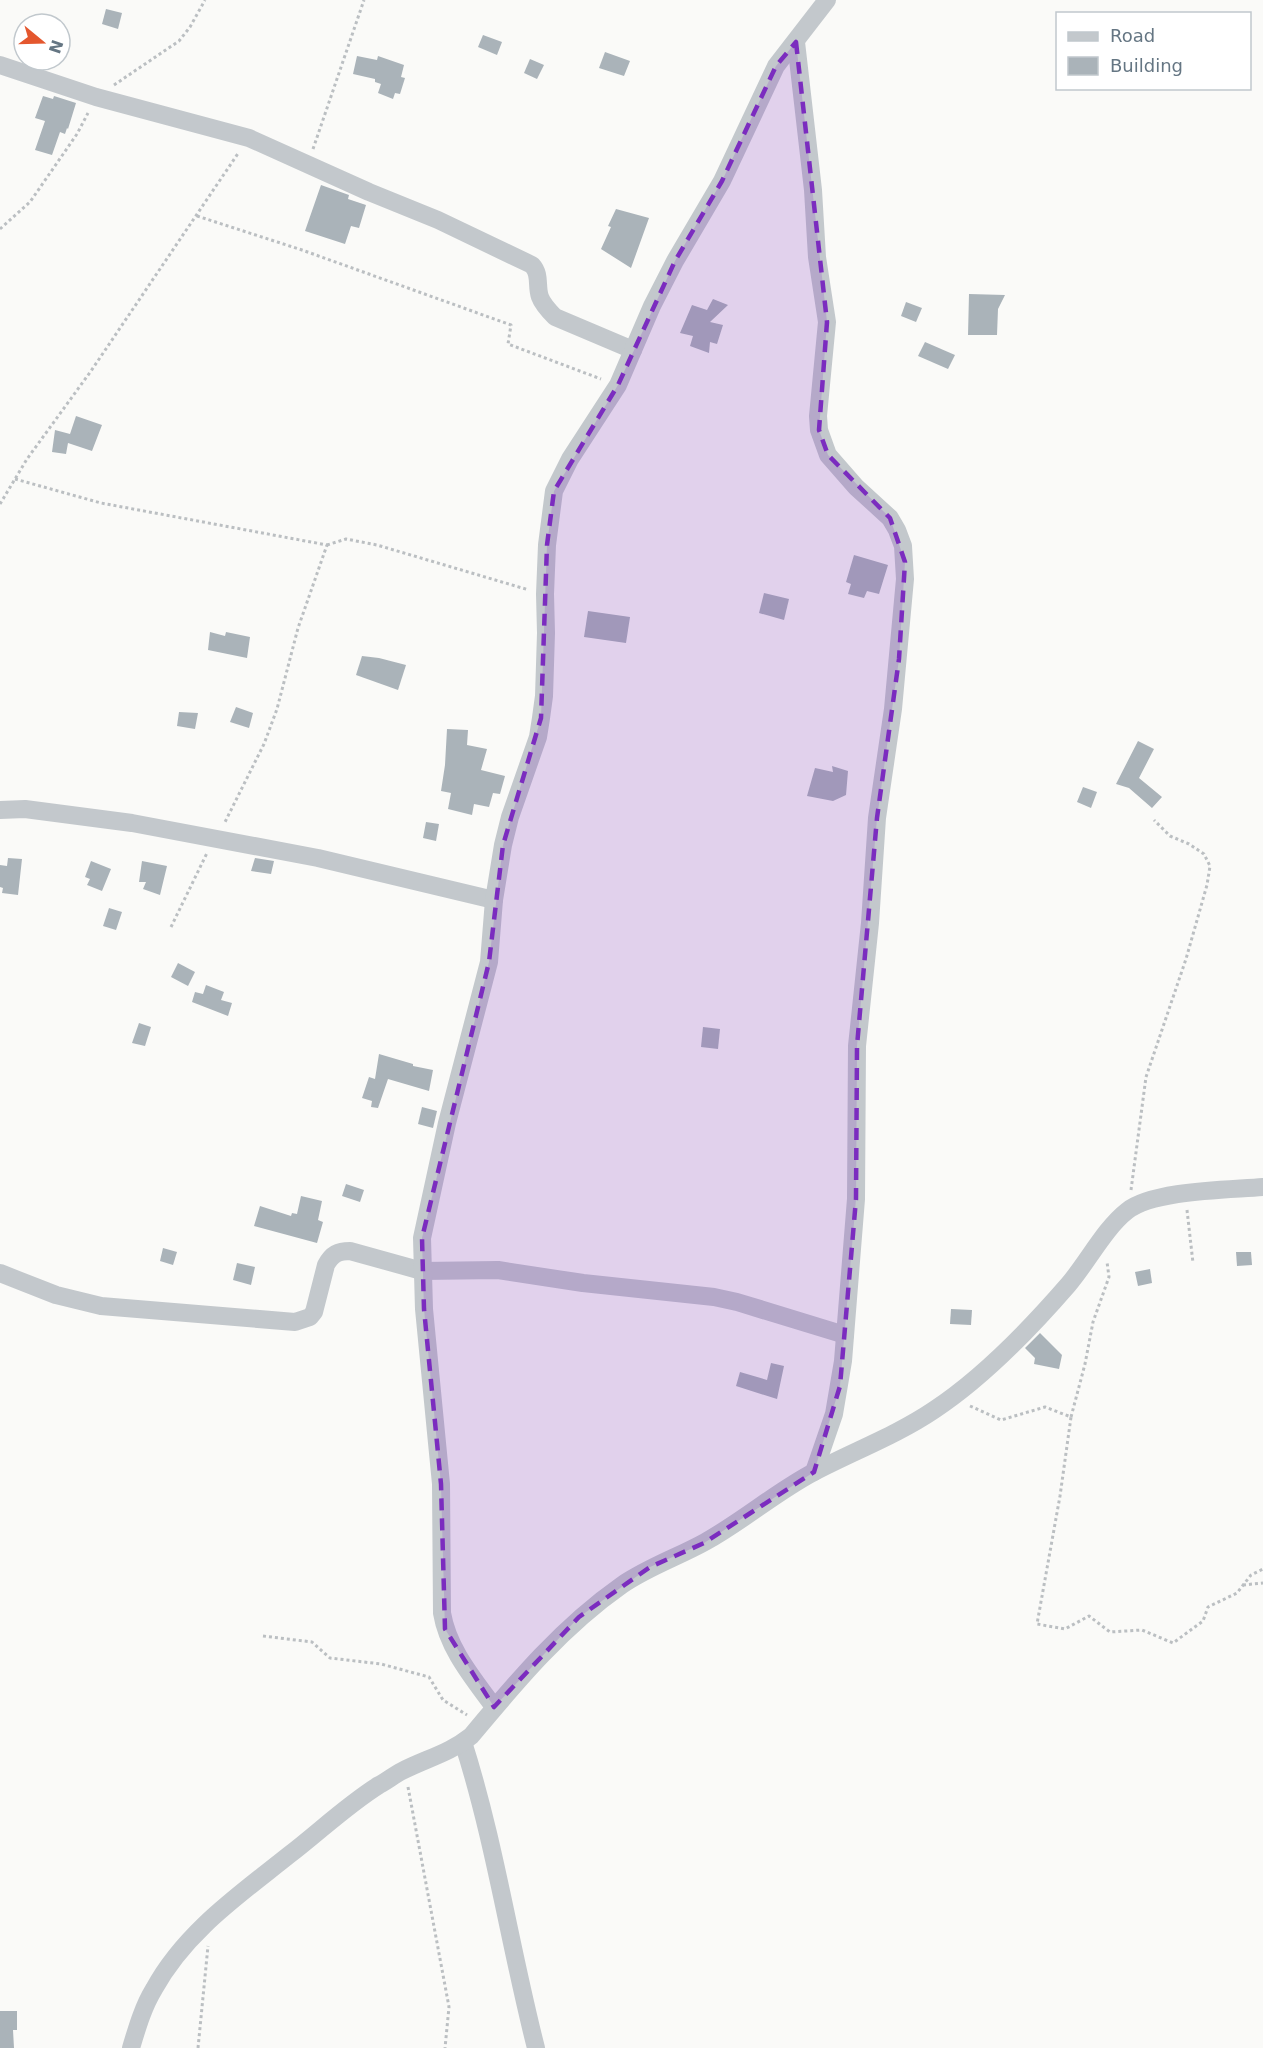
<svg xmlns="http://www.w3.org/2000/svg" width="1263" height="2048" viewBox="0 0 1263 2048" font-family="'DejaVu Sans',sans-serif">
<rect width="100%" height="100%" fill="#fafaf8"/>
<!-- building -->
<g fill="#aab3b9">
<path d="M106 9 122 13 118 29 102 24Z"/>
<path d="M483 35 502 42 497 55 478 47Z"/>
<path d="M605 52 630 61 624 76 599 68Z"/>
<path d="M357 56 377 60 378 56 404 65 401 77 405 78 400 94 395 93 393 99 378 93 381 84 375 82V79L353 74Z"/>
<path d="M530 59 544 65 537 79 524 73Z"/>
<path d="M43 96 53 99 54 96 76 103 68 129 67 128 65 134 60 132 52 155 35 150 45 121 35 118Z"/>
<path d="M321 185 349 195 348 199 366 205 359 228 351 226 345 244 305 231Z"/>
<path d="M616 209 649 218 631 268 601 249 611 227 608 226Z"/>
<path d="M969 294 1005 295 998 309 997 335H968Z"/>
<path d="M713 299 728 305 710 322 723 325 717 344 710 342 709 353 690 346 693 336 680 333 692 305 707 310Z"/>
<path d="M906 302 922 308 916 322 901 316Z"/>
<path d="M925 342 955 355 948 369 918 356Z"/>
<path d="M76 416 102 425 92 451 68 443 66 454 52 452 55 430 70 434Z"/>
<path d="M854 555 888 565 879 594 867 591 864 598 848 594 851 584 846 582Z"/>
<path d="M764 593 789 599 784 620 759 613Z"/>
<path d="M588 611 630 617 626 643 584 637Z"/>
<path d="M210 632 225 636 226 632 250 637 247 658 208 650Z"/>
<path d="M362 656 379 658 406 665 398 690 356 675Z"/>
<path d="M236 707 253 713 249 728 230 722Z"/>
<path d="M179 712 198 713 195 729 177 726Z"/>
<path d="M447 729 468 730 467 745 487 749 481 770 505 776 500 794 493 793 489 807 474 804 472 815 448 809 451 793 441 791 445 765Z"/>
<path d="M1138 741 1154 749 1139 778 1162 797 1152 808 1129 788 1116 784Z"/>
<path d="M832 766 848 771 846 795 833 801 807 796 815 768 833 772Z"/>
<path d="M1083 787 1097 792 1091 808 1077 802Z"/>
<path d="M426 822 439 824 436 841 423 838Z"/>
<path d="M8 858 22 859 18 895 2 893 3 888 0 887V865L7 866Z"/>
<path d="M255 858 274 861 271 874 251 871Z"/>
<path d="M91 861 111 869 102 891 87 885 90 879 85 877Z"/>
<path d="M142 861 167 866 160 895 143 889 146 882H139Z"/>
<path d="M109 908 122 912 116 930 103 926Z"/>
<path d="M178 963 195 972 188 986 171 977Z"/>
<path d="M206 985 224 992 221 1000 232 1003 228 1016 192 1002 195 992 203 994Z"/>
<path d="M139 1023 151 1027 145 1046 132 1043Z"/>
<path d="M703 1027 720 1029 718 1049 701 1047Z"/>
<path d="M379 1054 413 1064V1066L433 1070 429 1091 388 1079 378 1108 371 1107 372 1101 362 1098 369 1077 375 1079Z"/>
<path d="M422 1107 437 1111 433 1128 418 1124Z"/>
<path d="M346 1184 364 1190 360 1202 342 1196Z"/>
<path d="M301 1196 322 1201 318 1220 323 1222 317 1243 254 1226 260 1206 291 1216 292 1213 297 1214Z"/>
<path d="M163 1248 177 1252 173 1265 160 1261Z"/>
<path d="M1236 1252H1251L1252 1265 1237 1266Z"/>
<path d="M237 1263 255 1267 251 1285 233 1280Z"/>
<path d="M1150 1269 1152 1283 1138 1286 1135 1272Z"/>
<path d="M951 1309 972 1310 971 1325 950 1324Z"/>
<path d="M1040 1333 1062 1355 1059 1369 1034 1364 1035 1358 1025 1348Z"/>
<path d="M771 1363 784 1366 777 1399 736 1386 740 1372 767 1380Z"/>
<path d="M0 2011H17V2030H13L14 2048H0Z"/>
</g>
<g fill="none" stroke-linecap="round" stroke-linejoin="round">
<!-- path -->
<g stroke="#bbbfc2" stroke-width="3" stroke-dasharray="3 3" stroke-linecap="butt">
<path d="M114 85 179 41 190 27 205 0"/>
<path d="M313 149 364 0"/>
<path d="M197 216 302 250 511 325 508 344 601 379"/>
<path d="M0 229 30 202 77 134 88 113"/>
<path d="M15 479 101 503 327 545 298 628 277 709 264 744 224 824"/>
<path d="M0 504 27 459 91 371 239 152"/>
<path d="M327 545 346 539 377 545 529 590"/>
<path d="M171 927 207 853"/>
<path d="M1131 1190 1146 1077 1186 959 1207 885 1210 866 1204 854 1189 844 1170 836 1154 820"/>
<path d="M1187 1210 1193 1263"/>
<path d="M970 1406 1001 1420 1045 1407 1071 1417 1060 1496 1037 1624 1065 1629 1089 1616 1110 1632 1142 1630 1173 1643 1203 1621 1208 1607 1237 1593 1251 1575 1263 1569"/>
<path d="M1071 1417 1085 1364 1093 1322 1109 1277 1107 1262"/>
<path d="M1243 1585 1263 1583"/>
<path d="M263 1636 312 1642 330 1658 381 1664 429 1677 443 1700 467 1715"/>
<path d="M408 1787 449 2007 445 2048"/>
<path d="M198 2048 208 1946"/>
</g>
<!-- street -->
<g stroke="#c3c8cc" stroke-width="18">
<path d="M796 42 813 190 817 257 827 322 818 416 819 430 828 455 856 487 890 518 897 530 903 546 905 579 893 709 877 818 870 923 857 1046 856 1199 843 1361 834 1414 814 1472"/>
<path d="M0 65 96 97 249 138 369 192 438 220 532 265C541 275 536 286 540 297 543 305 549 311 555 317L633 350"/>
<path d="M0 810 25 809 132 823 318 858 494 900"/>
<path d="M0 1273 56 1295 101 1306 295 1322 310 1317 314 1312 326 1265C332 1254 338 1251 350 1251L422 1271 498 1270 583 1283 714 1297 737 1302 845 1335"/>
<path d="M494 1707C473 1678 448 1649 442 1613L441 1484 424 1309 422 1238 447 1123 489 962 494 900 503 845 510 817 538 737 541 718 544 696 546 633 545 594 547 545 554 491 570 459 618 385 652 306 675 261 722 181 776 66 827 0"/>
<path d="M463 1742C495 1842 510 1947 536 2048"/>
<path d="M131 2048C137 2028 143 2007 154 1989 185 1932 239 1895 289 1855 319 1832 347 1805 379 1785 387 1781 394 1775 402 1771 425 1759 450 1753 471 1736 517 1681 562 1627 622 1585 648 1567 678 1557 705 1542 743 1521 776 1492 814 1472 854 1451 897 1435 934 1410 984 1377 1029 1330 1068 1285 1087 1263 1105 1228 1127 1211 1153 1190 1229 1190 1263 1187"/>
</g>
</g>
<!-- marked area -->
<path fill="#7b2cbf" fill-opacity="0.2" stroke="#7b2cbf" stroke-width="4.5" stroke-dasharray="12 8" stroke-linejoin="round" d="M796 42 827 322 819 430 828 455 890 518 905 562 899 659 877 818 857 1046 856 1199 840 1386 814 1472 704 1543 650 1567 579 1617 494 1707 445 1629 441 1484 424 1309 422 1238 489 962 503 845 541 718 547 545 554 491 618 385 675 261 722 181 776 66Z"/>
<!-- legend -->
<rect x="1056" y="12" width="195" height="78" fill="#ffffff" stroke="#c1c8cd" stroke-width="1.5"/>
<rect x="1068" y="32" width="30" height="9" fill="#c3c8cc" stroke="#c1c8cd" stroke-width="1.5"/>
<text x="1110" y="42" font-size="18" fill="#657683">Road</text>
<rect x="1068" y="57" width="30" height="18" fill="#aab3b9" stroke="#c1c8cd" stroke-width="1.5"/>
<text x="1110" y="72" font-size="18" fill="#657683">Building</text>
<!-- north arrow -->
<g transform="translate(42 42) rotate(109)"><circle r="28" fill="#ffffff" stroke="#c1c8cd" stroke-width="1.5"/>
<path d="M0-4.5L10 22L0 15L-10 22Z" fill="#e4572e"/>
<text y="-9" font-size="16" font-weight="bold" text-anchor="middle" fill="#657683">N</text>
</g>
</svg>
